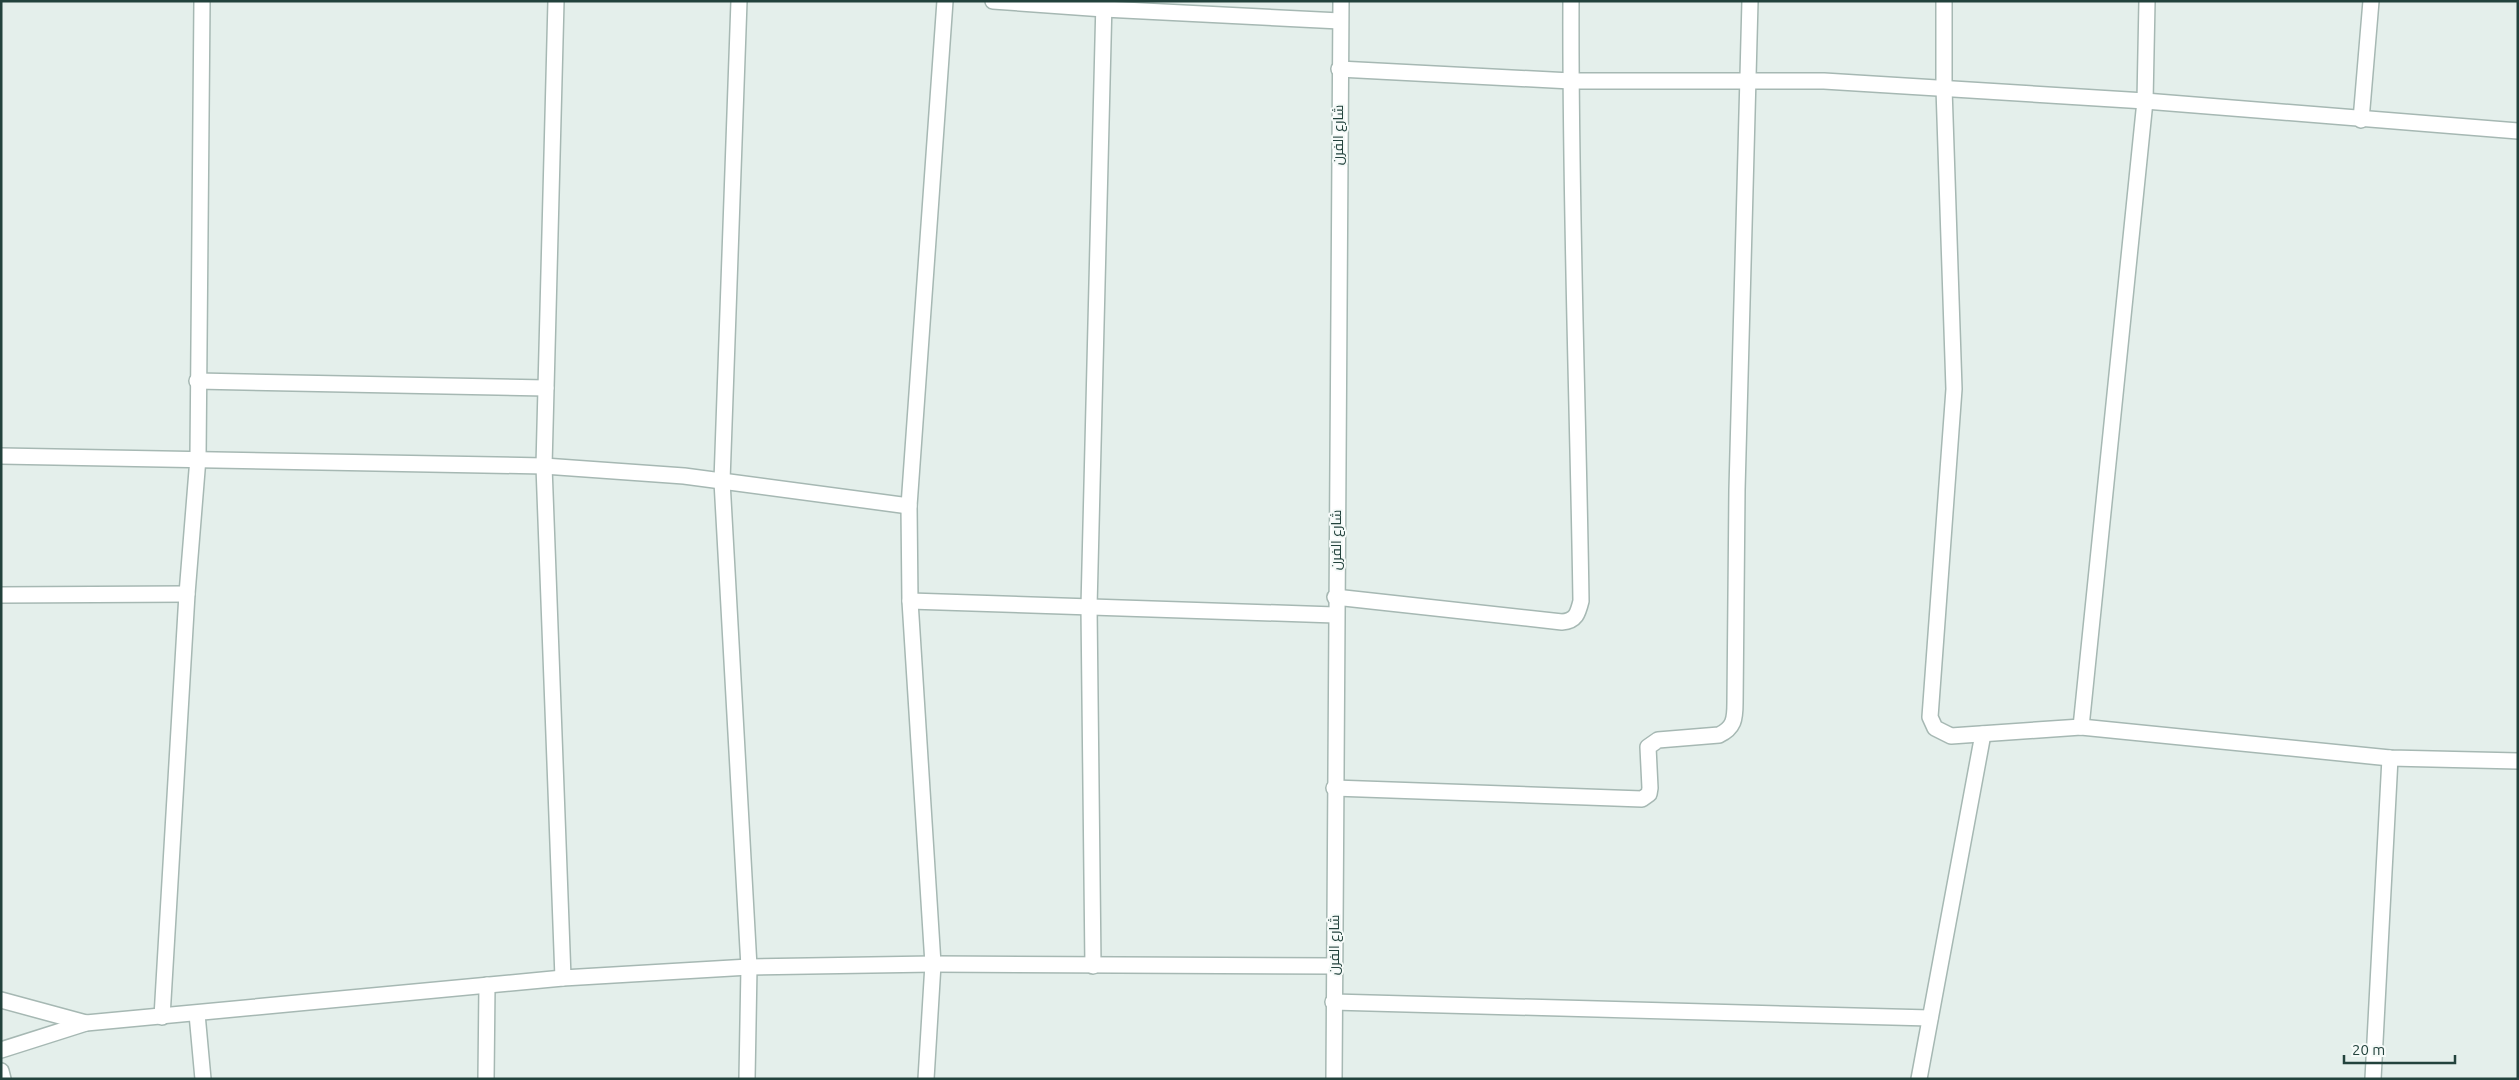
<svg xmlns="http://www.w3.org/2000/svg" width="2519" height="1080" viewBox="0 0 2519 1080" font-family="Ubuntu,Cairo,sans-serif">
<rect width="100%" height="100%" fill="#e4efeb"/>
<g fill="none" stroke-linecap="round" stroke-linejoin="round">
<defs>
<g id="minor">
<path d="M556 1 544 466 563 978"/>
<path d="M739 1 722 481 749 967 747 1079"/>
<path d="M993 1 1104 9 1340 21"/>
<path d="M1944 1V88L1954 389 1930 717 1935 728 1951 736 2081 727 2390 758 2518 761"/>
<path d="M1339 69 1571 81H1824L2145 101 2518 131"/>
<path d="M2361 120 2371 1"/>
<path d="M197 381 546 388"/>
<path d="M1 456 544 466 684 476 909 506"/>
<path d="M1 595 187 594"/>
<path d="M1335 597 1562 622C1576 621 1578 613 1581 601 1578 401 1570 201 1571 1"/>
<path d="M910 601 1335 615"/>
<path d="M2081 727 2145 101 2147 1"/>
<path d="M1334 788 1642 799 1649 794 1650 788 1648 747 1658 740 1719 735C1734 728 1735 719 1735 703L1737 490 1750 1"/>
<path d="M1093 966 1089 607 1104 1"/>
<path d="M1 1000 86 1023"/>
<path d="M1333 1002 1930 1018"/>
<path d="M197 1014 203 1079"/>
<path d="M162 1017 187 594 198 458 202 1"/>
<path d="M1 1050 86 1023 563 978 749 967 933 964 1334 966"/>
<path d="M1 1071 3 1079"/>
<path d="M486 1079 487 985"/>
<path d="M926 1079 933 964 910 601 909 506 945 1"/>
<path d="M1334 1079 1341 1"/>
<path d="M1919 1079 1983 734"/>
<path d="M2373 1079 2390 758"/>
</g>
</defs>
<!-- minor casing -->
<use href="#minor" stroke="#a6b8b3" stroke-width="18"/>
<!-- minor -->
<use href="#minor" stroke="#fff" stroke-width="15"/>
</g>
<g text-anchor="middle" dominant-baseline="central" stroke-width="4" stroke-linejoin="round" paint-order="stroke">
<!-- street labels -->
<g font-size="14" fill="#22423c" stroke="#f5faf8">
<text transform="translate(1338 135) rotate(-90)">شارع الفرن</text>
<text transform="translate(1336 540) rotate(-90)">شارع الفرن</text>
<text transform="translate(1334 945) rotate(-90)">شارع الفرن</text>
</g>
</g>
<!-- border -->
<rect width="2519" height="1080" fill="none" stroke="#22423c" stroke-width="5"/>
<!-- scale -->
<path d="M2344 1055v8h111v-8" fill="none" stroke="#22423c" stroke-width="2.5"/>
<text x="2352" y="1055" font-size="15" fill="#22423c" stroke="#f5faf8" stroke-width="4" paint-order="stroke">20 m</text>
</svg>
